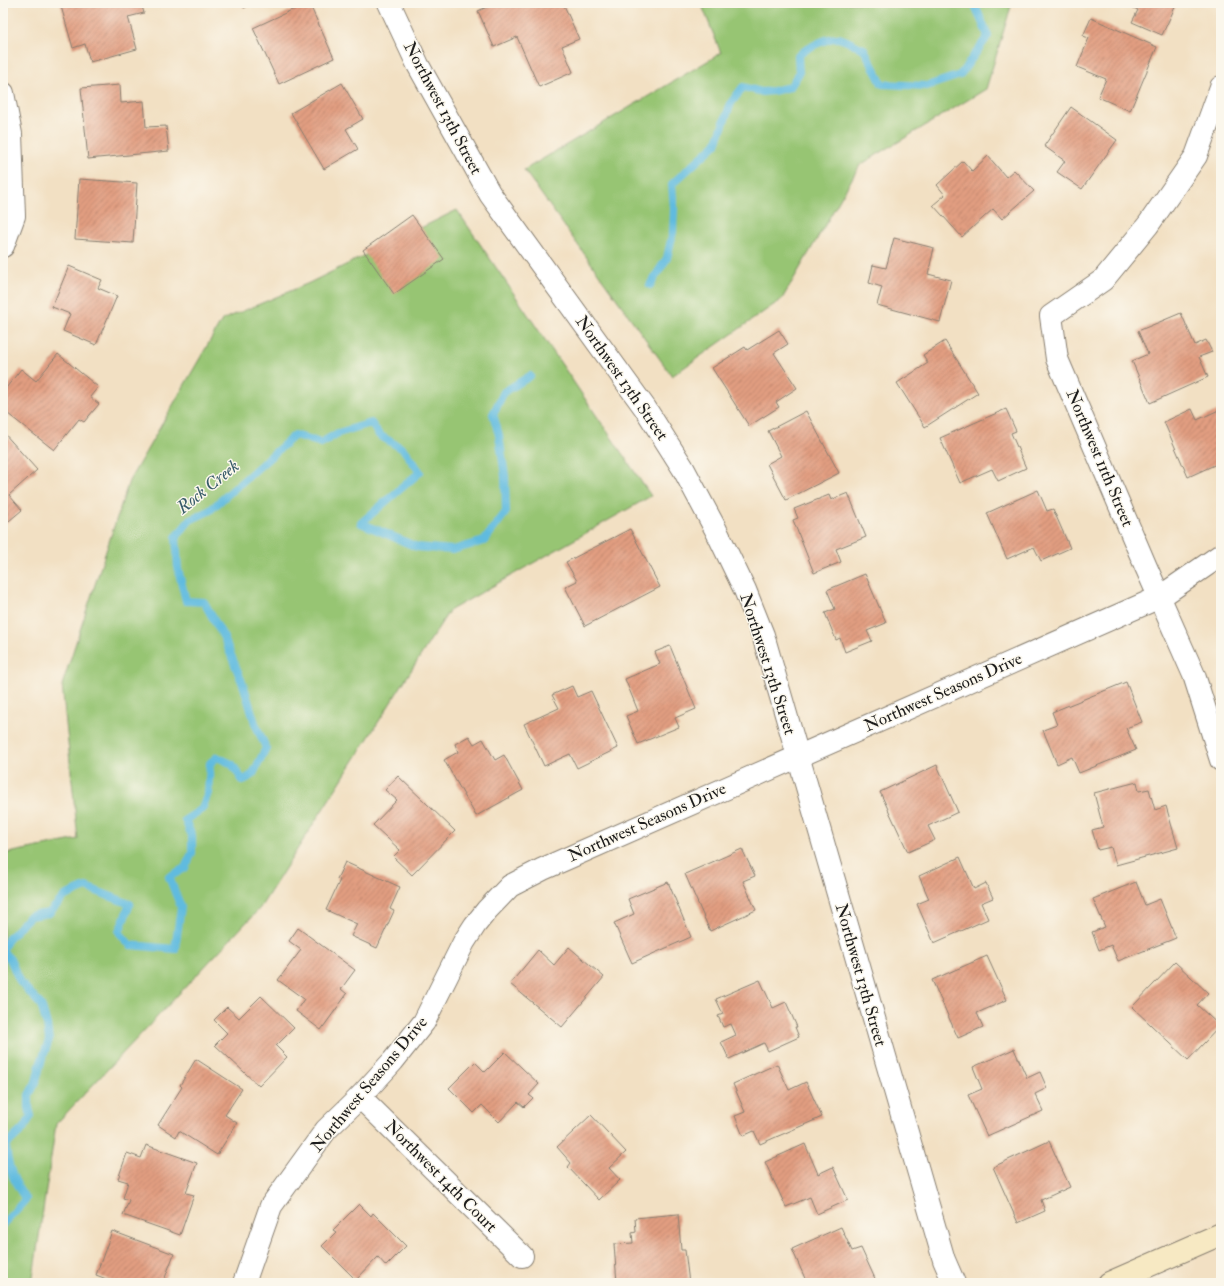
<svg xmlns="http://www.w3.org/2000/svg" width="1224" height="1286" viewBox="0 0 1224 1286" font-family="'IM FELL Double Pica',serif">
<defs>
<pattern id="building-hatch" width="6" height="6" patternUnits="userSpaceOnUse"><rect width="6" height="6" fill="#e29e81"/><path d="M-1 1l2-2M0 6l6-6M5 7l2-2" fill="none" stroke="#b68069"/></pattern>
</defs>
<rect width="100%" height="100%" fill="#fbf7ec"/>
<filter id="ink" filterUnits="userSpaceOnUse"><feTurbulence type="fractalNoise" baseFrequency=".025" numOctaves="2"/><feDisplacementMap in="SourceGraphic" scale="8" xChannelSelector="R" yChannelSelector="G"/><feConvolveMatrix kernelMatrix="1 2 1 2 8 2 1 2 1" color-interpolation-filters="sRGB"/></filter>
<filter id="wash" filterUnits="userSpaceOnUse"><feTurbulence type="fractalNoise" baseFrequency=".012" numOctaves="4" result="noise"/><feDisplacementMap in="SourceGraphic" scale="16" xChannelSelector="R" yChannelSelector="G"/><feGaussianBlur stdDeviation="0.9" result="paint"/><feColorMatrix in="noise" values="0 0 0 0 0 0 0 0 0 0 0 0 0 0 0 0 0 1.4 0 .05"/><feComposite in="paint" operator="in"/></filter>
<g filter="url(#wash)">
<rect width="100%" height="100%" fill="#f2e0c3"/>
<!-- park -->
<g fill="#97c573" stroke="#5a7048">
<path d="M701 3H1012L986 89 860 165 782 299 672 376 524 170 721 53Z"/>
<path d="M457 210 651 496 449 611 260 908 56 1124 32 1283H3V854L78 839 62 685 129 481 222 320 309 283Z"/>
</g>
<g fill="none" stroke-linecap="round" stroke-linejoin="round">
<!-- stream -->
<g stroke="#61bbdf" stroke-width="8">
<path d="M650 285 667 258 673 232 674 209 672 184 716 144 731 103 743 87 762 92 773 91 790 87 799 73 798 56C805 49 827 37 838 38 844 39 857 46 864 49L882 84 927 86 960 75 988 36 974 3"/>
<path d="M3 948 9 938 30 916 49 913 65 896 86 887 130 904 119 932 130 945 175 949 181 907 169 877 185 868 192 853V836L185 820 202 809 208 793 210 763 217 757 232 764 243 781 253 774 266 748 255 723 244 687 224 638 204 602 186 601 178 569 176 537 190 520 209 511 295 435 321 443 338 433 371 423 379 435 403 449 420 472 361 523 417 547 453 550 484 541 506 512 505 476 499 435 493 414 504 392 530 376"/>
<path d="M3 952 10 959 20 982 41 1005 47 1025 49 1040 40 1065 36 1082 29 1095V1108L31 1116 23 1129 6 1145C7 1166 14 1183 26 1199L3 1224"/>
</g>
</g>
<g id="blocks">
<!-- building -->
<g fill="url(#building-hatch)">
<path d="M60 3H141L144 13 128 17 137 49 90 62 85 44 73 48Z"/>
<path d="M242 3H254L244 8Z"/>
<path d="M307 3H309L334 58 279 84 253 28Z"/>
<path d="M496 3H563L579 39 562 46 573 72 539 87 517 37 494 47 478 11Z"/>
<path d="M1123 3H1177L1162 35 1132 22 1138 10Z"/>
<path d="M1091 18 1157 47 1130 111 1098 97 1106 79 1077 67 1089 38 1083 36Z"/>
<path d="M342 83 363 119 346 129 358 149 324 169 291 113Z"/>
<path d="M120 85 121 103 144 101 146 127 166 126 169 151 88 159 81 88Z"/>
<path d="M1071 107 1117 140 1082 189 1057 172 1065 161 1044 146Z"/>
<path d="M988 156 1006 177 1014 170 1034 191 1002 219 993 209 962 237 933 205 945 195 937 185 963 161 972 171Z"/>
<path d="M79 179 137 183 133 243 75 239Z"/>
<path d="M412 215 444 259 394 294 363 250Z"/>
<path d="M894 238 934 248 928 274 951 280 940 322 877 305 882 287 869 283 873 265 886 268Z"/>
<path d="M69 266 102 280 98 288 117 296 96 345 63 331 70 314 52 307Z"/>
<path d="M1181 313 1195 345 1206 340 1212 352 1199 357 1208 377 1150 403 1132 361 1148 354 1138 331Z"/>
<path d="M779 330 788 344 774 353 797 388 776 402 779 407 749 426 712 368 745 347 747 350Z"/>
<path d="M945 341 978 393 925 427 897 383 928 363 923 355Z"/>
<path d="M58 354 98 387 90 397 99 404 84 422 79 419 54 450 3 410V392L21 369 36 381Z"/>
<path d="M1006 409 1016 431 1011 433 1026 468 998 481 992 469 960 483 940 438Z"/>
<path d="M1192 409 1197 420 1221 409V462L1188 477 1164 422Z"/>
<path d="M806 411 839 473 786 500 767 464 781 456 768 431Z"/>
<path d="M3 432 37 470 9 495 22 510 3 526Z"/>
<path d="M1038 490 1047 511 1053 509 1070 548 1041 561 1034 547 1007 559 987 513Z"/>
<path d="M848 493 866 537 836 549 841 562 814 573 793 520 798 518 794 509 829 495 831 500Z"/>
<path d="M630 529 660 587 585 626 565 587 577 581 566 562Z"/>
<path d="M865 574 886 623 867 631 872 641 845 652 840 638 836 640 825 613 835 609 827 590Z"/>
<path d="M670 646 696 709 675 718 679 727 638 744 626 716 638 711 625 679 660 664 655 652Z"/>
<path d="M1126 682 1142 722 1126 728 1136 750 1079 773 1072 757 1057 764 1043 730 1057 725 1052 712Z"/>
<path d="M572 686 577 697 591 691 618 748 577 768 570 754 544 766 524 724 559 708 552 695Z"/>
<path d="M469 736 474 744 483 739 495 760 504 755 523 790 476 816 444 760 458 752 455 744Z"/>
<path d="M937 765 958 812 928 826 935 840 908 852 880 792Z"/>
<path d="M398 776 455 831 412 875 393 857 400 850 373 825 397 800 385 790Z"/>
<path d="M1137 782 1139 791 1149 789 1155 810 1166 806 1178 848 1116 865 1111 847 1098 850 1092 830 1103 827 1094 793Z"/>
<path d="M742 849 755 876 743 881 756 910 710 931 685 874Z"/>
<path d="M960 857 974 889 986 883 993 898 981 903 988 919 934 943 917 904 929 899 919 876Z"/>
<path d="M345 862 400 887 390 909 394 911 377 948 351 936 357 924 326 910 340 880 337 879Z"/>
<path d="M668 882 691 937 632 963 614 923 634 914 628 899Z"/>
<path d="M1136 882 1145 905 1160 899 1176 938 1118 961 1111 945 1099 950 1092 932 1105 927 1093 899Z"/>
<path d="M298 928 355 970 341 989 347 994 321 1030 296 1011 304 999 278 980 301 950 289 941Z"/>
<path d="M569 947 604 977 562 1027 510 984 538 950 554 965Z"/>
<path d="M987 956 1007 1000 977 1013 983 1027 958 1038 932 980Z"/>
<path d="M1175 962 1208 993 1197 1005 1220 1026 1188 1060 1132 1007Z"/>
<path d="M760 980 773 1008 786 1002 797 1027H795L799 1037 768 1051 764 1043 729 1059 721 1042 736 1035 731 1024 723 1027 718 1016 723 1014 716 999Z"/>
<path d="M261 996 294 1028 276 1046 287 1057 259 1086 215 1045 227 1033 214 1020 227 1007 239 1018Z"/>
<path d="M1014 1049 1027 1078 1040 1072 1047 1088 1035 1094 1043 1111 987 1136 968 1095 982 1089 973 1067Z"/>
<path d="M505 1052 539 1084 529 1095 533 1098 524 1107 518 1102 499 1122 482 1105 474 1113 449 1088 475 1062 485 1072Z"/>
<path d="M196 1059 242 1089 225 1115 237 1123 217 1155 179 1131 176 1137 158 1125 182 1087 180 1085Z"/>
<path d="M777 1064 789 1090 806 1082 822 1117 760 1144 754 1131 743 1136 735 1116 745 1112 733 1084Z"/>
<path d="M591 1115 626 1152 609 1168 620 1180 599 1200 568 1167 571 1163 557 1147Z"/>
<path d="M1049 1141 1070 1187 1041 1200 1045 1211 1018 1223 993 1167Z"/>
<path d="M805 1144 818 1174 833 1167 848 1200 817 1214 810 1197 786 1207 765 1162Z"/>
<path d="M146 1145 197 1163 186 1193 194 1195 180 1235 123 1215 129 1200 123 1198 128 1182 118 1179 127 1153 141 1158Z"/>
<path d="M359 1204 371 1216 373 1213 406 1246 386 1266 378 1257 356 1280 322 1246 336 1232 333 1230Z"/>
<path d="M678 1214 681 1250H685L689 1283H617L614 1244 633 1243 632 1233 636 1232 635 1218Z"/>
<path d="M841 1227 852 1251 861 1248 877 1283H807L792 1249Z"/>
<path d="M112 1231 174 1254 163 1283H117L96 1275Z"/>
</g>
</g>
</g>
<g filter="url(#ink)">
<use href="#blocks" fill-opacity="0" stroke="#877e70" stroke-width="1"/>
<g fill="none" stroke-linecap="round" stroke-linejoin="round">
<defs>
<g id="street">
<path d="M389 3 418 65 490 194 645 408 683 468 716 530 745 590 763 635 944 1260 954 1283"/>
<path d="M1221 87 1196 156 1148 225 1103 280 1051 316 1057 359 1146 567 1194 675 1221 760"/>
<path d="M3 93 11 134 14 216 3 246"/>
<path d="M360 1097 522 1256"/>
<path d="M244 1283 271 1206 326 1130 360 1097 393 1061 424 1022 464 942 475 925 487 910 510 886 543 869 1160 597 1221 555"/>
</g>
<path id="secondary" d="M1109 1283 1221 1234"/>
</defs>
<!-- street casing -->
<use href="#street" stroke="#877e70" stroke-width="24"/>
<!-- secondary casing -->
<use href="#secondary" stroke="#877e70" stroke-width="24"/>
<!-- street -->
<use href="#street" stroke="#fff" stroke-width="22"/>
<!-- secondary -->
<use href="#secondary" stroke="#f7e9c3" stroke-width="22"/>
</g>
</g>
<g text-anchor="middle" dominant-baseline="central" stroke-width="3" stroke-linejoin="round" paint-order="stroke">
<!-- street labels -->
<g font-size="17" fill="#1c1c1c" stroke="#fbf7ec">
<text transform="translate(443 108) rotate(62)">Northwest 13th Street</text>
<text transform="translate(622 378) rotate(55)">Northwest 13th Street</text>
<text transform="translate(1100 458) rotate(67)">Northwest 11th Street</text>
<text transform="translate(768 664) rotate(72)">Northwest 13th Street</text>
<text transform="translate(943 692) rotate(-24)">Northwest Seasons Drive</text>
<text transform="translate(647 822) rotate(-24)">Northwest Seasons Drive</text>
<text transform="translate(861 975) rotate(74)">Northwest 13th Street</text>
<text transform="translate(369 1084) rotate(-50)">Northwest Seasons Drive</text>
<text transform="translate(441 1176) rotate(45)">Northwest 14th Court</text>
</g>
<!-- water labels -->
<g font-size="18" font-style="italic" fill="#385c6a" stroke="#fbf7ec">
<text transform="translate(208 487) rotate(-39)">Rock Creek</text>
</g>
</g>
<!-- margin -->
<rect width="1224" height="1286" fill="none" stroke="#fbf7ec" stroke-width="16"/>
</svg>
